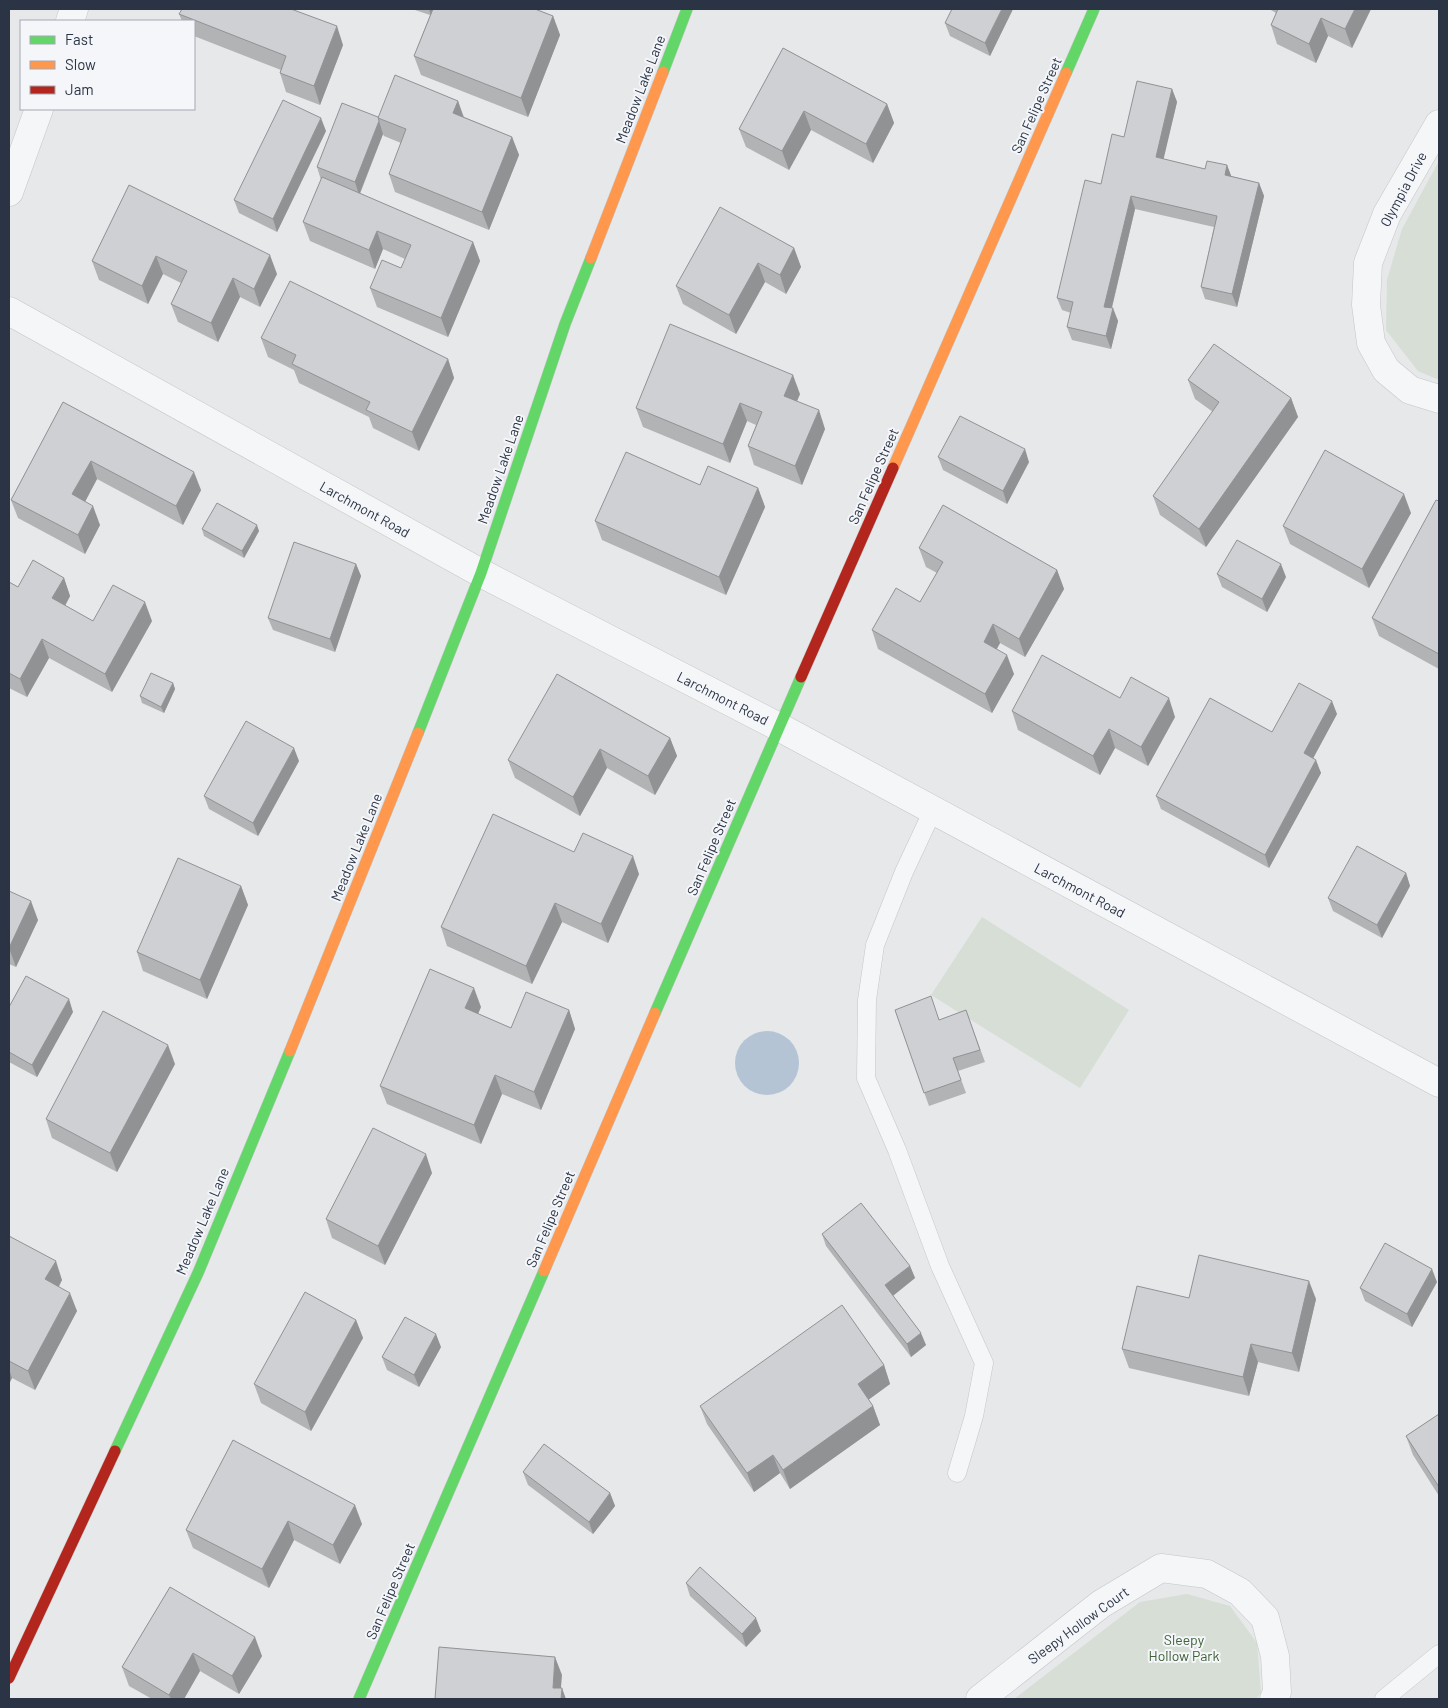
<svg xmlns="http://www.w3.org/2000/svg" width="1448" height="1708" viewBox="0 0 1448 1708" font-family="Barlow,sans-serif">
<rect width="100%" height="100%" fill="#e6e8ea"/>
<!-- green -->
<g fill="#d6ded6">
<path d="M1439 161V380L1418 371 1386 330 1387 280 1402 229Z"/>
<path d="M982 917 1129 1010 1080 1088 931 995Z"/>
<path d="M1187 1594 1230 1606 1257 1643 1261 1693 1256 1699H1014L1140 1602Z"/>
</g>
<!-- water -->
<circle fill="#b4c4d5" cx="767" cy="1063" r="32"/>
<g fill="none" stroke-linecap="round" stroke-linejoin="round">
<defs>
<g id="lane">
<path d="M933 810 904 872 875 945 867 1000 866 1078 897 1150 940 1266 984 1363 974 1416 957 1473"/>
<path d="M1384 1699 1439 1654"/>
</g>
<g id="street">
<path d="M70 21 74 9"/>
<path d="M1439 124 1387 214 1368 263 1366 305 1371 343 1386 370 1410 390 1439 399"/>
<path d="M9 192 39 109"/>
<path d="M9 311 481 573 779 727 1439 1083"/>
<path d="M980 1699 1101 1604 1161 1568 1207 1574 1240 1592 1265 1618 1275 1656 1277 1692 1274 1699"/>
</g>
<g id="fast">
<path d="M663 72 687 9"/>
<path d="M1066 73 1094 9"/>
<path d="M418 733 481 573 565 324 591 258"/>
<path d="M655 1013 801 677"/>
<path d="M115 1451 198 1273 290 1051"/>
<path d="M359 1699 544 1271"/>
</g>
<g id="slow">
<path d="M591 258 663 72"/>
<path d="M893 468 1066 73"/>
<path d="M290 1051 418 733"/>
<path d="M544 1271 655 1013"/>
</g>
<g id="jam">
<path d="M801 677 893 468"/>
<path d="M9 1678 115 1451"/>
</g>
</defs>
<!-- lane casing -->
<use href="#lane" stroke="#c4c6c8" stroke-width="19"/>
<!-- street casing -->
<use href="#street" stroke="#c4c6c8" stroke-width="29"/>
<!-- fast casing -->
<use href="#fast" stroke="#c4c6c8" stroke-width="12"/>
<!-- slow casing -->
<use href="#slow" stroke="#c4c6c8" stroke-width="12"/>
<!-- jam casing -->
<use href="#jam" stroke="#c4c6c8" stroke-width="12"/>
<!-- lane -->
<use href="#lane" stroke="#f5f6f7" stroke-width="18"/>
<!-- street -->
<use href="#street" stroke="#f5f6f7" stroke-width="28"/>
<!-- fast -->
<use href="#fast" stroke="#63d668" stroke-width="11"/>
<!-- slow -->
<use href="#slow" stroke="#ff974d" stroke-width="11"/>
<!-- jam -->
<use href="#jam" stroke="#b3261e" stroke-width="11"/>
</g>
<!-- wall -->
<g fill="#b1b3b5">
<path d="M412 9H535L553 16 560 35 528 117 421 75 414 56 430 15Z"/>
<path d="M952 9H1013L990 56 950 36 945 23Z"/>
<path d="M1269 9H1371L1352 48 1328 36 1316 63 1277 44 1271 25 1276 13Z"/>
<path d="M179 14 343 45 320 105 286 92 280 73 281 70 194 36V21H182Z"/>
<path d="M783 48 887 104 894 123 873 163 811 130 789 170 746 147 739 129Z"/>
<path d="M1172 89 1177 102 1163 159 1205 169 1227 165 1231 176 1259 183 1264 196 1237 307 1205 299 1201 287 1214 227 1135 209 1112 308 1118 321 1111 349 1072 340 1067 327 1071 313 1062 310 1057 298 1101 184 1124 137Z"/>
<path d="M458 101 464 117 512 137 519 155 489 230 395 192 389 174 401 143 384 136 383 134 360 194 473 242 480 261 448 337 377 307 370 288 401 268 405 259 383 249 375 269 310 241 303 222 321 180 317 167 378 117Z"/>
<path d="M326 131 277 232 239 213 234 200Z"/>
<path d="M129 185 277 274 260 307 240 297 218 342 178 322 171 304 181 283 163 274 148 304 99 280 92 261Z"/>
<path d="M794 248 801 267 786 294 765 282 736 334 683 304 676 286Z"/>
<path d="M261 338 448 359 454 378 419 451 373 428 369 417 299 383 294 370 268 357Z"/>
<path d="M1188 380 1291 398 1298 417 1206 547 1160 515 1153 496 1213 412 1195 399Z"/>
<path d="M800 394 797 401 825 429 802 485 754 465 748 446 756 425 747 421 730 463 643 427 636 408Z"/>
<path d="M63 402 201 490 183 525 97 479 85 502 100 525 85 554 18 518 11 500Z"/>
<path d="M938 457 1029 462 1007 504 943 470Z"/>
<path d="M700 485 758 488 765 507 726 595 602 540 595 521Z"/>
<path d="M1439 501V669L1379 636 1372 618Z"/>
<path d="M1411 513 1369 588 1290 544 1283 526Z"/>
<path d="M202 529 259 531 244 558 204 536Z"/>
<path d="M919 548 1057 570 1064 589 1025 657 1000 643 997 649 1014 674 992 713 878 649 872 630 920 602 937 573 926 567Z"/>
<path d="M356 564 361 576 335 652 273 630 268 618Z"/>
<path d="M1217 574 1286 577 1267 612 1222 587Z"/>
<path d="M64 578 70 596 65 606 93 621H152L112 692 49 658 27 697 9 688V582L18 587Z"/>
<path d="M173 683 175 689 164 713 142 703 140 696Z"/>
<path d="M1120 698 1175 717 1148 766 1115 748 1100 775 1018 730 1012 711Z"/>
<path d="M1337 714 1313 758 1321 773 1269 868 1161 809 1156 796 1272 732Z"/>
<path d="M670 738 677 756 655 795 607 768 580 816 515 778 508 760Z"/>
<path d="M299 761 258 836 209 809 204 796Z"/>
<path d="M574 852 639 874 608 943 562 922 532 984 447 946 441 927Z"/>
<path d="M1406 873 1410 886 1382 938 1333 911 1328 898Z"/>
<path d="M241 886 248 905 207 999 143 971 137 952Z"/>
<path d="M9 891 38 920 16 967 9 964Z"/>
<path d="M9 1007 73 1012 37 1077 9 1062Z"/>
<path d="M481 1007 478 1014 511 1028 569 1010 575 1029 541 1110 502 1094 481 1144 387 1104 380 1086Z"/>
<path d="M895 1010 939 1020 966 1010 985 1062 958 1071 966 1093 929 1106Z"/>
<path d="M175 1064 117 1172 52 1138 46 1119Z"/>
<path d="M432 1173 385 1265 332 1238 326 1219Z"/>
<path d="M822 1234 910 1266 915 1278 893 1296 926 1345 911 1357 826 1246Z"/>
<path d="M9 1236 62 1280 59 1287 77 1311 35 1390 12 1378 9 1384Z"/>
<path d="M1437 1282 1412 1327 1365 1301 1360 1288Z"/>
<path d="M1189 1298 1316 1299 1299 1372 1258 1362 1249 1396 1129 1368 1122 1349Z"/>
<path d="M356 1320 363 1338 311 1431 261 1403 254 1384Z"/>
<path d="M441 1347 419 1387 387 1370 382 1357Z"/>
<path d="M884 1365 890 1384 868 1400 873 1406 880 1425 790 1489 780 1473 754 1492 707 1424 700 1406Z"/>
<path d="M1439 1414V1496L1413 1455 1406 1436Z"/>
<path d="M233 1440 362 1524 340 1564 294 1540 269 1588 193 1548 186 1530Z"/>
<path d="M523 1472 610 1493 615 1506 593 1534 528 1485Z"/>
<path d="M686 1583 761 1631 746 1647 690 1596Z"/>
<path d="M170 1587 262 1656 239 1694 200 1671 184 1699H152L129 1686 122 1667Z"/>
</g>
<!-- shaded-wall -->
<g fill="#909294">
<path d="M429 9H434L431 16Z"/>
<path d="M1002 9H1013L990 56 985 43Z"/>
<path d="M1355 9H1371L1352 48 1345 29Z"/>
<path d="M553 16 560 35 528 117 521 98Z"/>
<path d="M1321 18 1328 36 1316 63 1309 44Z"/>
<path d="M337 26 343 45 320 105 314 86Z"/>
<path d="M1172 89 1177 102 1161 170 1156 157Z"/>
<path d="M458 101 464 119 453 113Z"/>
<path d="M887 104 894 123 873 163 866 144Z"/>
<path d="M804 111 811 130 789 170 782 151Z"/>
<path d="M321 118 326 131 277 232 273 219Z"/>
<path d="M379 121 383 134 359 195 355 182Z"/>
<path d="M512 137 519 155 489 230 482 212Z"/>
<path d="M1227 165 1232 178 1225 175Z"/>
<path d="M1259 183 1264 196 1237 307 1232 294Z"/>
<path d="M1131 196 1135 209 1109 319 1104 307Z"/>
<path d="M377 231 383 249 375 269 369 250Z"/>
<path d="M473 242 480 261 448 337 441 318Z"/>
<path d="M794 248 801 267 786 294 780 275Z"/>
<path d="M270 255 277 274 260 307 254 289Z"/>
<path d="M156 256 163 274 148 304 142 286Z"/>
<path d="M758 263 765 282 736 334 729 315Z"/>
<path d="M233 278 240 297 218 342 211 323Z"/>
<path d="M1113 308 1118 321 1111 349 1106 336Z"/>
<path d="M448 359 454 378 419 451 412 432Z"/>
<path d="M793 375 800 394 791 415 784 396Z"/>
<path d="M1291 398 1298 417 1206 547 1199 529Z"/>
<path d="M740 403 747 421 730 463 723 444Z"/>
<path d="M819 410 825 429 802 485 795 466Z"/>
<path d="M1025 449 1029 462 1007 504 1003 491Z"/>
<path d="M91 461 97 479 79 513 72 494Z"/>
<path d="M194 472 201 490 183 525 176 506Z"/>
<path d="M758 488 765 507 726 595 719 577Z"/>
<path d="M1404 494 1411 513 1369 588 1362 569Z"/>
<path d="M93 506 100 525 85 554 78 535Z"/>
<path d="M257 525 259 531 244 558 242 551Z"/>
<path d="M356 564 361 576 335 652 330 639Z"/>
<path d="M1281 564 1286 577 1267 612 1262 599Z"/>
<path d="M1057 570 1064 589 1025 657 1019 639Z"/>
<path d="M64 578 70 596 59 617 52 598Z"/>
<path d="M145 602 152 621 112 692 105 674Z"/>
<path d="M993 624 1000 643 990 660 984 642Z"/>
<path d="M42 639 49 658 27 697 20 679Z"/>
<path d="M1007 655 1014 674 992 713 985 694Z"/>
<path d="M173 683 175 689 164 713 161 707Z"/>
<path d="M1169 698 1175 717 1148 766 1141 747Z"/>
<path d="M1332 701 1337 714 1309 766 1304 753Z"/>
<path d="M1109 729 1115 748 1100 775 1093 756Z"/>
<path d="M670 738 677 756 655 795 648 776Z"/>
<path d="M294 748 299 761 258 836 253 823Z"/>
<path d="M600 749 607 768 580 816 573 797Z"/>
<path d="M1316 760 1321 773 1269 868 1265 855Z"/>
<path d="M633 856 639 874 608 943 601 924Z"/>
<path d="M1406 873 1410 886 1382 938 1377 925Z"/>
<path d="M241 886 248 905 207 999 200 980Z"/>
<path d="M31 901 38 920 16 967 9 948Z"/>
<path d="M555 903 562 922 532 984 526 966Z"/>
<path d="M474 988 481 1007 472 1027 465 1008Z"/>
<path d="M69 999 73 1012 37 1077 32 1065Z"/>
<path d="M569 1010 575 1029 541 1110 534 1092Z"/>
<path d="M168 1045 175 1064 117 1172 110 1153Z"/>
<path d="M495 1075 502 1094 481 1144 474 1125Z"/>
<path d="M426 1154 432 1173 385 1265 378 1246Z"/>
<path d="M56 1261 62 1280 52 1298 45 1279Z"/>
<path d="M910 1266 915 1278 890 1298 885 1285Z"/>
<path d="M1432 1269 1437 1282 1412 1327 1407 1314Z"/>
<path d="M1309 1281 1316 1299 1299 1372 1292 1353Z"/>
<path d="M70 1293 77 1311 35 1390 28 1371Z"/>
<path d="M356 1320 363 1338 311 1431 305 1412Z"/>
<path d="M921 1333 926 1345 911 1357 907 1344Z"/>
<path d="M436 1334 441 1347 419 1387 414 1375Z"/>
<path d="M1251 1344 1258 1362 1249 1396 1243 1377Z"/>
<path d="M884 1365 890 1384 864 1403 858 1384Z"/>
<path d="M9 1369 12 1378 9 1384Z"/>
<path d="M873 1406 880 1425 790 1489 783 1470Z"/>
<path d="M773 1455 780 1473 754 1492 747 1473Z"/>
<path d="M610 1493 615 1506 593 1534 589 1522Z"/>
<path d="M355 1505 362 1524 340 1564 333 1545Z"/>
<path d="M288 1521 294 1540 269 1588 262 1569Z"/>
<path d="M756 1618 761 1631 746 1647 742 1634Z"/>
<path d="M255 1637 262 1656 239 1694 232 1676Z"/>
<path d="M193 1653 200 1671 184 1699H171L169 1695Z"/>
<path d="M555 1657 562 1675 560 1699 553 1688Z"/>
<path d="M562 1688 566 1699H561Z"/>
</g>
<!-- building -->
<g fill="#ced0d3" stroke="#909294">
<path d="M182 9H291L337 26 314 86 280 73 286 56 179 14Z"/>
<path d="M433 9H535L553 16 521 98 414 56Z"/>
<path d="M952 9H1002L985 43 945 23Z"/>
<path d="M1278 9H1355L1345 29 1321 18 1309 44 1271 25Z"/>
<path d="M783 48 887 104 866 144 804 111 782 151 739 129Z"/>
<path d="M395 75 458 101 453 113 512 137 482 212 389 174 406 129 378 118Z"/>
<path d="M1137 81 1172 89 1156 157 1205 169 1207 161 1227 165 1225 175 1259 183 1232 294 1201 287 1217 216 1131 196 1104 307 1113 308 1106 336 1067 327 1073 302 1057 298 1085 180 1101 184 1112 134 1124 137Z"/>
<path d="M283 100 321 118 273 219 234 200Z"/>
<path d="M342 103 378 117 379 121 355 182 317 167Z"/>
<path d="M322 177 473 242 441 318 370 288 382 260 401 268 411 245 377 231 369 250 303 222Z"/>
<path d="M129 185 270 255 254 289 233 278 211 323 171 304 187 271 156 256 142 286 92 261Z"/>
<path d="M720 207 794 248 780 275 758 263 729 315 676 286Z"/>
<path d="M290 281 448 359 412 432 366 410 370 402 292 364 296 355 261 338Z"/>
<path d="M670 324 793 375 784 396 819 410 795 466 748 446 762 412 740 403 723 444 636 408Z"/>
<path d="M1214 344 1291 398 1199 529 1153 496 1219 402 1188 380Z"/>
<path d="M63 402 194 472 176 506 91 461 72 494 93 506 78 535 11 500Z"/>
<path d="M960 416 1025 449 1003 491 938 457Z"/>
<path d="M1325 450 1404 494 1362 569 1283 526Z"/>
<path d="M626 452 700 485 708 466 758 488 719 577 595 521Z"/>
<path d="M1436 500 1439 501V654L1372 618Z"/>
<path d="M217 503 257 525 242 551 202 529Z"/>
<path d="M943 505 1057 570 1019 639 993 624 984 642 1007 655 985 694 872 630 896 588 920 602 943 562 919 548Z"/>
<path d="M1237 540 1281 564 1262 599 1217 574Z"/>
<path d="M294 542 356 564 330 639 268 618Z"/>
<path d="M33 560 64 578 52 598 93 621 113 585 145 602 105 674 42 639 20 679 9 673V582L18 587Z"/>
<path d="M1042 655 1120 698 1131 677 1169 698 1141 747 1109 729 1093 756 1012 711Z"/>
<path d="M151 673 173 683 161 707 140 696Z"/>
<path d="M557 674 670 738 648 776 600 749 573 797 508 760Z"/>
<path d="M1299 683 1332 701 1304 753 1316 760 1265 855 1156 796 1210 698 1272 732Z"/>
<path d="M246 721 294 748 253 823 204 796Z"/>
<path d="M493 814 574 852 583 833 633 856 601 924 555 903 526 966 441 927Z"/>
<path d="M1357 846 1406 873 1377 925 1328 898Z"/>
<path d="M178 858 241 886 200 980 137 952Z"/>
<path d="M9 891 31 901 9 948Z"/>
<path d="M430 969 474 988 465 1008 511 1028 526 992 569 1010 534 1092 495 1075 474 1125 380 1086Z"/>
<path d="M26 976 69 999 32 1065 9 1052V1007Z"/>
<path d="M931 996 939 1020 966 1010 980 1050 953 1058 961 1080 924 1093 895 1010Z"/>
<path d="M103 1011 168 1045 110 1153 46 1119Z"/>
<path d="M373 1128 426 1154 378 1246 326 1219Z"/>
<path d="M861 1203 910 1266 885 1285 921 1333 907 1344 822 1234Z"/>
<path d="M9 1236 56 1261 45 1279 70 1293 28 1371 9 1361Z"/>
<path d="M1385 1243 1432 1269 1407 1314 1360 1288Z"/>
<path d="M1199 1255 1309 1281 1292 1353 1251 1344 1243 1377 1122 1349 1137 1286 1189 1298Z"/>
<path d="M305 1292 356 1320 305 1412 254 1384Z"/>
<path d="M842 1305 884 1365 858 1384 873 1406 783 1470 773 1455 747 1473 700 1406Z"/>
<path d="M405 1317 436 1334 414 1375 382 1357Z"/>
<path d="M1439 1414V1487L1406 1436Z"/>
<path d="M233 1440 355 1505 333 1545 288 1521 262 1569 186 1530Z"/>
<path d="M544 1444 610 1493 589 1522 523 1472Z"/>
<path d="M700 1567 756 1618 742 1634 686 1583Z"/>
<path d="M170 1587 255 1637 232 1676 193 1653 169 1695 122 1667Z"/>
<path d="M439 1647 555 1657 553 1688H562L561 1699H435Z"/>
</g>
<g text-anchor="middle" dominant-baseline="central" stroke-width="4" stroke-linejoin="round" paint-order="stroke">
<!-- street labels -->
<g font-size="14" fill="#2b3445" stroke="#f4f6f9">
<text transform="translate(640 89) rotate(-69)">Meadow Lake Lane</text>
<text transform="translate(1036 105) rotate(-66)">San Felipe Street</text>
<text transform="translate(1403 189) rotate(-62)">Olympia Drive</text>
<text transform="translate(500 469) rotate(-71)">Meadow Lake Lane</text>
<text transform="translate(873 476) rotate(-66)">San Felipe Street</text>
<text transform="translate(365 509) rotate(29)">Larchmont Road</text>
<text transform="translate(723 698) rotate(27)">Larchmont Road</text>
<text transform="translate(356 847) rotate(-68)">Meadow Lake Lane</text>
<text transform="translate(711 847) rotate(-67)">San Felipe Street</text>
<text transform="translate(1080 890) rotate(28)">Larchmont Road</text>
<text transform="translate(550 1219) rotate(-67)">San Felipe Street</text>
<text transform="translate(202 1221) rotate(-67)">Meadow Lake Lane</text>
<text transform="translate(390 1591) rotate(-67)">San Felipe Street</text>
<text transform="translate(1078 1625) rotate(-36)">Sleepy Hollow Court</text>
</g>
<!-- park labels -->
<g font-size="14" fill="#3f6138" stroke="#f4f6f9">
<text x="1184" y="1639">Sleepy<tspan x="1184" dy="16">Hollow Park</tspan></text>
</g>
</g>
<!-- border -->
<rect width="1448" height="1708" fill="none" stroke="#2b3445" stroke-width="20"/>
<!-- legend -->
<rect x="20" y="20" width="175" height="90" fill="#f4f6f9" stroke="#a4a8b1"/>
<rect x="30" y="36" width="25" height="8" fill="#63d668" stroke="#a4a8b1"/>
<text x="65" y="45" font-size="15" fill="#2b3445">Fast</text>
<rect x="30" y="61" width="25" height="8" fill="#ff974d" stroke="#a4a8b1"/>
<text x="65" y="70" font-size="15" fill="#2b3445">Slow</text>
<rect x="30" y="86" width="25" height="8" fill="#b3261e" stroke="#a4a8b1"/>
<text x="65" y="95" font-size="15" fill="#2b3445">Jam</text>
</svg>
